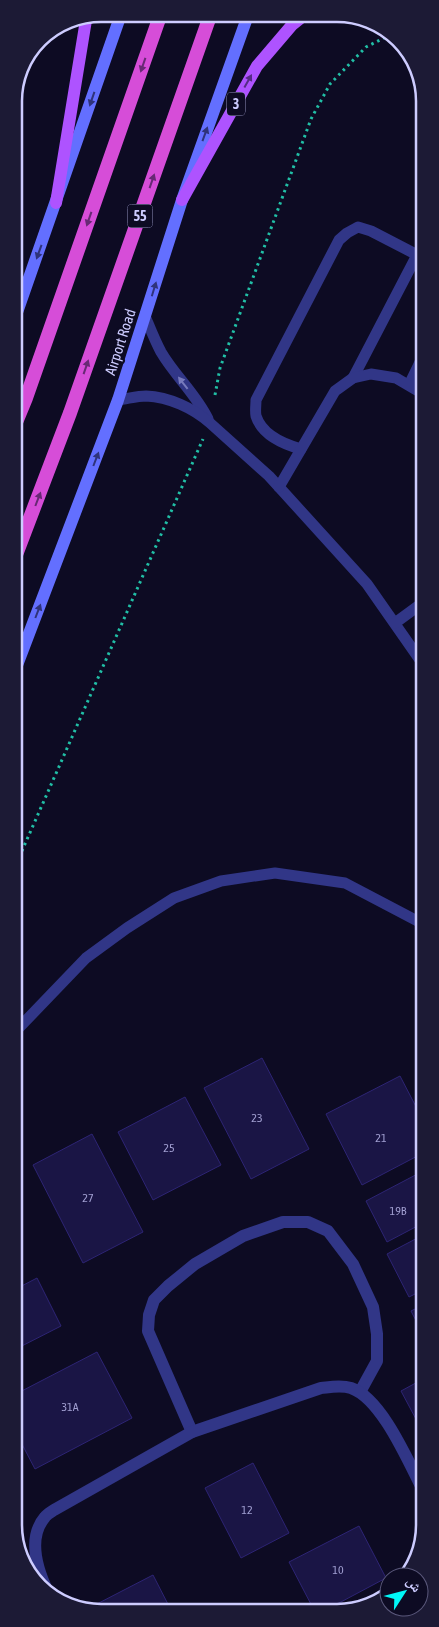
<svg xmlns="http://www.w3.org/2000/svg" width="439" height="1627" viewBox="0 0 439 1627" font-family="'Asap Condensed','Noto Naskh Arabic',sans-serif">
<rect width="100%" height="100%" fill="#0d0b23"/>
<!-- building -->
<g fill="#1a1545" stroke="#2d2474">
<path d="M262 1058 309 1149 251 1179 204 1088Z"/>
<path d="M400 1076 425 1124V1152L362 1185 326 1114Z"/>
<path d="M185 1097 221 1165 153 1200 118 1132Z"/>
<path d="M92 1134 143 1232 83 1263 33 1165Z"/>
<path d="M425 1170V1222L387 1242 366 1201Z"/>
<path d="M425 1234V1289L409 1297 387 1254Z"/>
<path d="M37 1278 61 1326 14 1350V1290Z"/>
<path d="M425 1304V1338L411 1311Z"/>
<path d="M97 1352 132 1418 35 1469 14 1429V1395Z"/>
<path d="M425 1378V1436L401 1391Z"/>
<path d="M253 1463 289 1533 241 1558 205 1488Z"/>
<path d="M359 1526 386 1578 322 1612H315L289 1562Z"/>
<path d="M153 1575 172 1612H95L93 1606Z"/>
</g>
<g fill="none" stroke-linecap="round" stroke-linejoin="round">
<!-- path -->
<g stroke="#21bfa6" stroke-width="3" stroke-dasharray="2.5 4" stroke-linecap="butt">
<path d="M215 395 220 368 311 119 330 84 366 47 390 35"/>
<path d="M14 869 203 439"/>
</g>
<!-- service -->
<g stroke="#313687" stroke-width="11">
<path d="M145 316C150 328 155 341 161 352 175 376 196 394 208 419"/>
<path d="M353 378 417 255"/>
<path d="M409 385 425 352"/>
<path d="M118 400C127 399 137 396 146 396 169 397 193 408 210 423L269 476 367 584 425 667"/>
<path d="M301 449C283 444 262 435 256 416 255 411 256 405 256 400L339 240 347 233 358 227 371 231 425 259"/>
<path d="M279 487 335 391 353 378 371 374 396 378 425 395"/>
<path d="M395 623 425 601"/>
<path d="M14 1033 86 958 127 928 174 898 221 881 275 873 345 883 425 925"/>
</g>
<!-- minor -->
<g stroke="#313687" stroke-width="12">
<path d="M192 1432 148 1331 149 1315 154 1300 168 1286 195 1264 243 1236 283 1222H308L328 1231 353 1264 373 1307 377 1334V1361L360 1392"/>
<path d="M48 1592C38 1571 27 1538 45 1517 47 1514 51 1512 54 1510L192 1432 321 1388C331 1387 341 1385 351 1388 383 1399 410 1466 425 1494"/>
</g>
<!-- secondary -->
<g stroke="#636fff" stroke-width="12">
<path d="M14 321 119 20"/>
<path d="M14 673 118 400 182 200 247 18"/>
</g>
<!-- primary -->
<g stroke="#ae53ff" stroke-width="12">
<path d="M182 200 257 66 292 25 302 17"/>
<path d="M56 203 86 20"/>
</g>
<!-- trunk -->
<g stroke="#d64dd8" stroke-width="14">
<path d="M14 427 26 398 159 19"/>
<path d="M14 560 70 413 209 19"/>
</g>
</g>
<!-- one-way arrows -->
<defs><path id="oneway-solid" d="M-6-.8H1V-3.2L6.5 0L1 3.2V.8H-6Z" transform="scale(1.25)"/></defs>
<g fill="#672974">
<use href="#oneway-solid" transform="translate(143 65) rotate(109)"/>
<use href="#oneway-solid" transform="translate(152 181) rotate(-71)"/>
<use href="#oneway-solid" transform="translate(89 219) rotate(109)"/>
<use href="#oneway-solid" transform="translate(86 367) rotate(-71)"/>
<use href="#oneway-solid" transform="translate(38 499) rotate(-69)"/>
</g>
<use fill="#552b86" href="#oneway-solid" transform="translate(248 81) rotate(-61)"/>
<g fill="#2f337b">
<use href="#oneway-solid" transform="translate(92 99) rotate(109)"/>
<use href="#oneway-solid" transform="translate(205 134) rotate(-70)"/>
<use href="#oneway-solid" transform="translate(39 252) rotate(110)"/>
<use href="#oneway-solid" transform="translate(154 289) rotate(-73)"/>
<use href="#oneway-solid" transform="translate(96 459) rotate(-69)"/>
<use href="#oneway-solid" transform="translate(38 611) rotate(-69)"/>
</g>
<use fill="#777abd" href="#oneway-solid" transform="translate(183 383) rotate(-128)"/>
<g text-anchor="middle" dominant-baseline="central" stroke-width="4.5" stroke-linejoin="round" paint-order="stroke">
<!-- number labels -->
<g font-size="12" fill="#a09ed0">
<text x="257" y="1118">23</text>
<text x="381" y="1138">21</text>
<text x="169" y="1148">25</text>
<text x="88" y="1198">27</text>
<text x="398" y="1211">19B</text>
<text x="70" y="1407">31A</text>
<text x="247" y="1510">12</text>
<text x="338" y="1570">10</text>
</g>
<!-- shield labels -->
<g fill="#0d0b23" stroke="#9392bd" stroke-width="1">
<rect x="227" y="92.5" width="18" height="23" rx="4"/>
<rect x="127.5" y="204.5" width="25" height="23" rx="4"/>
</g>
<g font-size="14" font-weight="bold" fill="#cdccff">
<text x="236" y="104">3</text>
<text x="140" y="216">55</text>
</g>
<!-- street labels -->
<g font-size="15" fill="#cdccff" stroke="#0d0b23">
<text transform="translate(120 342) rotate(-72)">Airport Road</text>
</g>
</g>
<!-- crop -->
<path d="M0 0H439V1627H0ZM101 22H337A79 79 0 0 1 416 101V1525A79 79 0 0 1 337 1604H101A79 79 0 0 1 22 1525V101A79 79 0 0 1 101 22Z" fill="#1c1a35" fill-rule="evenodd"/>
<path fill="none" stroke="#cdccff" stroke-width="2.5" d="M101 22H337A79 79 0 0 1 416 101V1525A79 79 0 0 1 337 1604H101A79 79 0 0 1 22 1525V101A79 79 0 0 1 101 22Z"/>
<!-- north arrow -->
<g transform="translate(404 1592) rotate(54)"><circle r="24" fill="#0d0b23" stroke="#5a587b"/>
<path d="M0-4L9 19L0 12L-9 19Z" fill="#00f7f7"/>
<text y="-8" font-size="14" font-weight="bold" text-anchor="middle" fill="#cdccff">ش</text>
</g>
</svg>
